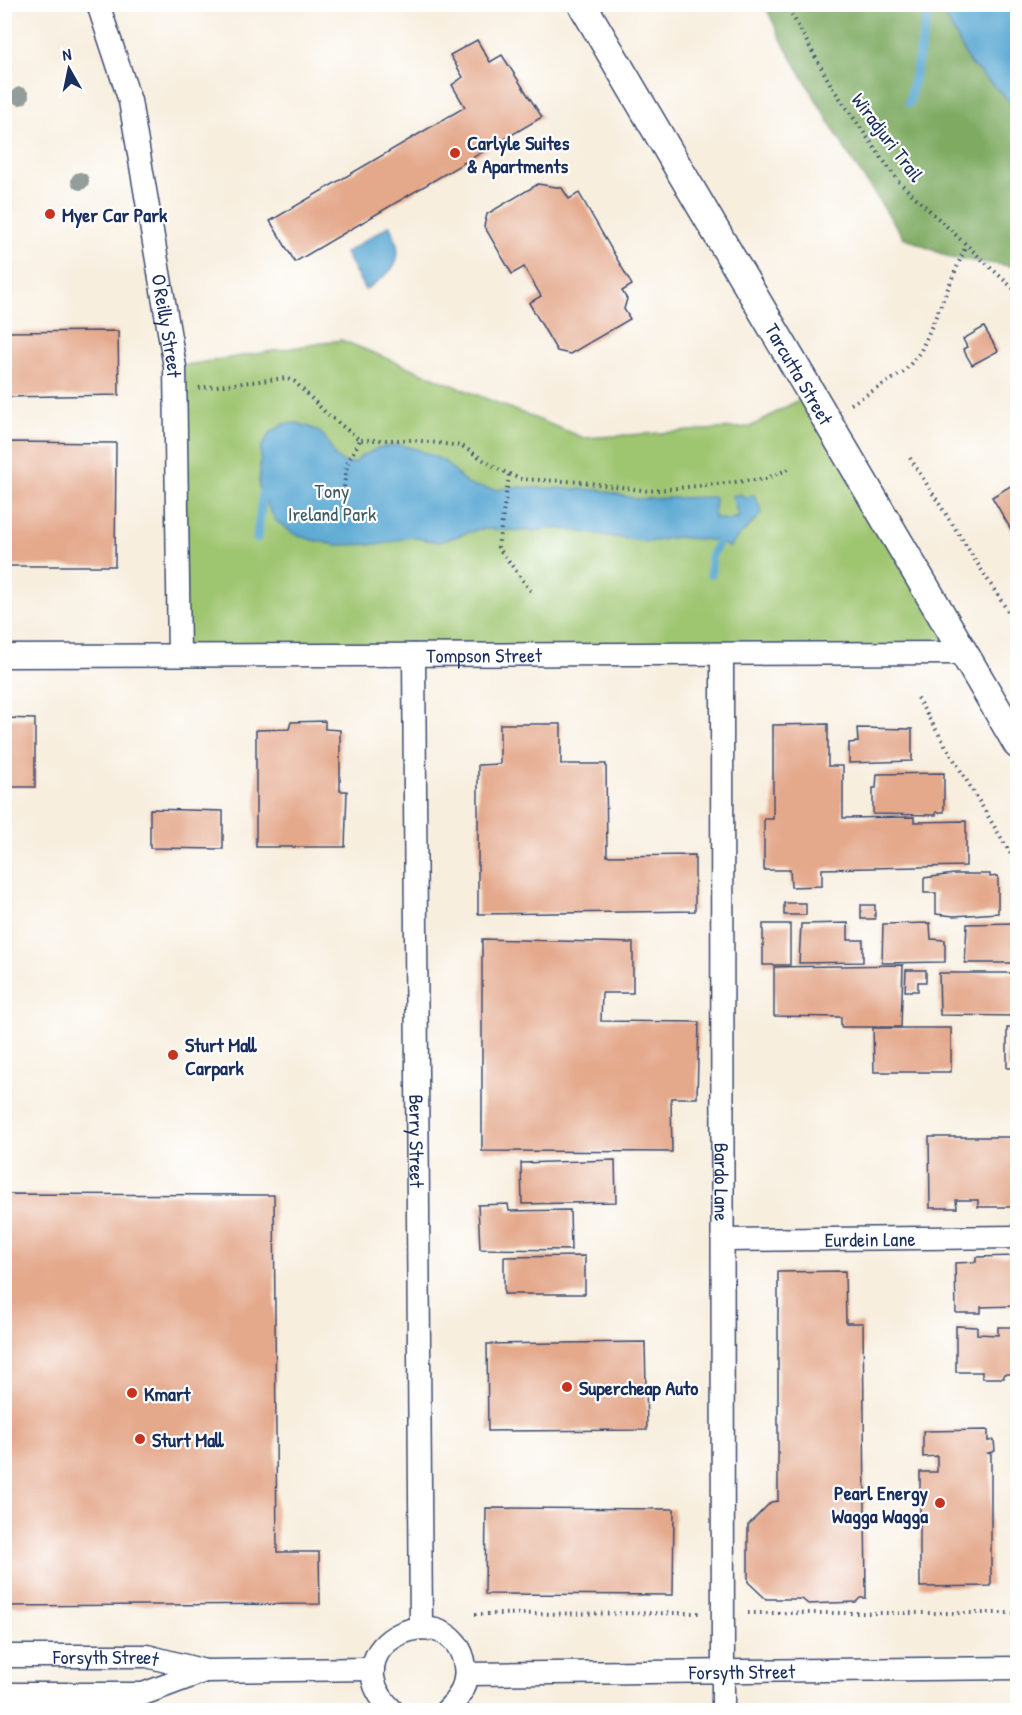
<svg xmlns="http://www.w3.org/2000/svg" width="1022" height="1715" viewBox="0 0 1022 1715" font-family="'Patrick Hand',sans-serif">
<rect width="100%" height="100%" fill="#fff"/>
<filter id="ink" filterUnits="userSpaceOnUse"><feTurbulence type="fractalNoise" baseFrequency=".0167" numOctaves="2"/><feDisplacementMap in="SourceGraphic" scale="12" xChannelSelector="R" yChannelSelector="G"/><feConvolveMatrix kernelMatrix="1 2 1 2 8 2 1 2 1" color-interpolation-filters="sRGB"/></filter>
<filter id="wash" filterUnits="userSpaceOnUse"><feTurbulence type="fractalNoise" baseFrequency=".008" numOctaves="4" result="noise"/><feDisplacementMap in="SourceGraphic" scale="24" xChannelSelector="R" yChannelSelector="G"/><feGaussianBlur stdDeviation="1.35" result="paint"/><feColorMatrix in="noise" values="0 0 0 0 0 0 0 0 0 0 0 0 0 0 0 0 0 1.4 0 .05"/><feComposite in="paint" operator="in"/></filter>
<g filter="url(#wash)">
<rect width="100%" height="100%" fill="#f7eede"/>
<!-- green -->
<path fill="#9ec570" stroke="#5c7a67" stroke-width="1.5" d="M341 340 584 438 750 427 809 394 960 654 179 655 175 367Z"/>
<!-- forest -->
<path fill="#7eaa62" stroke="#4c6c60" stroke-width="1.5" d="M765 5H940L970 63 1017 108V267L951 258 903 237 848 154 784 45Z"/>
<!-- water -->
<g fill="#5aa8d3" stroke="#3a6c98" stroke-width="1.5">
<path d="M940 5H1017V108L970 63Z"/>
<path d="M390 225C408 262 394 270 365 290L345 253Z"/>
<path d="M298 423C305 426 315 428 321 433 336 447 328 464 355 463L360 457 378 448 399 445 416 449 444 461 468 485 497 490 515 487 601 490 636 499 715 497 714 518 728 520 739 517 732 496 741 494 744 498 754 495 762 512C752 527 737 534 729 548L719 541 676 537 649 542 555 528 532 531 479 529 439 542 410 537 383 544 336 545 313 540 294 534 275 520 259 487 261 448 270 433 284 424Z"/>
</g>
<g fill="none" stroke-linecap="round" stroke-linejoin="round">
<!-- stream -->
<g stroke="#5aa8d3" stroke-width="9">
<path d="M909 103 930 4"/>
<path d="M257 538 263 493"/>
<path d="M711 574V557L719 541"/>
</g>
</g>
<g id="blocks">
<!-- building -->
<g fill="#e4a88b">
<path d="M477 40 490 62 502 55 542 117 295 262 270 221 465 107 452 85 463 77 450 55Z"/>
<path d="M538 184 562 188 569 199 579 193 632 285 622 291 627 299 624 309 630 319 570 354 557 351 529 303 541 296 524 267 512 274 484 226 487 214Z"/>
<path d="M984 327 998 351 972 365 963 349 967 347 963 339Z"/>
<path d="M118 331 119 395 4 397V332Z"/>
<path d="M4 442 116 443 115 566H4Z"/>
<path d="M1017 482V540L992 497Z"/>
<path d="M4 718 35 719V787H4Z"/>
<path d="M325 721V729L340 730V791H347L345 847H256V730L289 729 291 722Z"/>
<path d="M500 724H561V764H606L607 856 695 855V911L478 914V765L500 764Z"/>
<path d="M828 724V766H843V818L914 817V822L966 821V866L822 869V886L791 887 790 870H764V819H773V725Z"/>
<path d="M857 728 912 729V761L849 763V743L858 742Z"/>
<path d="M944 773V812H936V815L873 814V788H876L877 774Z"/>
<path d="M150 809 223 811V849L150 848Z"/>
<path d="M954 874H990V877L998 876V913L954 916 936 914V893H924V878Z"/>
<rect x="784" y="903" width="22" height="12"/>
<rect x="861" y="905" width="14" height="14"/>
<path d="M848 923V940H863V962L799 963 801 924Z"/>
<path d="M930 923 931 939 945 940V962L882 963 883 924Z"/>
<path d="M1014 923V940H1017V963H965L967 924Z"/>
<rect x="763" y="924" width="27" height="41"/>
<path d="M482 939 633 943V993H602L601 1021 699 1022 697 1098H671L672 1152 482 1151Z"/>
<path d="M903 965 901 1027H841V1017L774 1016V967Z"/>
<path d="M906 970H926V982H918V991H905Z"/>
<path d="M939 973H1017V1016L940 1015Z"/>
<path d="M873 1028H951V1072H874Z"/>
<rect x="1007" y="1028" width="10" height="40"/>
<path d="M929 1137H1017V1207H978V1200H956L957 1208H930Z"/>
<path d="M615 1160 616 1202 522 1204 521 1163Z"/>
<path d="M4 1194 274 1195 277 1552H319L320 1604 4 1606Z"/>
<path d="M508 1204 509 1211 570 1210 571 1250 480 1249 478 1205Z"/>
<path d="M585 1256V1294H504V1257Z"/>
<path d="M1017 1256V1306L981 1307V1313H956L955 1263 976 1262V1257Z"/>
<path d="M845 1271 846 1323H863L866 1598H860L856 1602 808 1604 802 1599H766L748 1582V1525L771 1502 778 1501V1272Z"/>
<path d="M956 1326 977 1327V1334L998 1335V1327H1017V1374H1004V1378H982V1372H956Z"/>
<path d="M645 1342 647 1430 488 1431 487 1344Z"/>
<path d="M988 1430V1441L994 1440 995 1451 988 1453 991 1454V1586L920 1587V1472H937V1456L923 1457V1431Z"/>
<path d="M486 1508 674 1509 673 1595 485 1594Z"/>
</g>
</g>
</g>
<g filter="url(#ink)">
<use href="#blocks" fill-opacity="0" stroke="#3c4c71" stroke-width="1.5"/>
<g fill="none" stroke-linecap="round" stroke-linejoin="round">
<defs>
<g id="minor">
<path id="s1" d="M98 4 130 101 175 367 179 655"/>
<path id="s2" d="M722 654 723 1710"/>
<path id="s3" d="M414 655 421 1628"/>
<path id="s4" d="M4 656 964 653"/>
<path id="s5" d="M723 1240 1018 1237"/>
<path id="s6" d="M4 1656H147L205 1671 373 1669"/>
<path id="s7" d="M466 1674 1018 1668"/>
<path d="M4 1694H143L205 1671"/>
<path d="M392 1710C325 1644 453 1589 465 1666 468 1684 460 1698 447 1710"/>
</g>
<g id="tertiary">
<path id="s8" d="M582 4 1018 745"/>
</g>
</defs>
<!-- minor casing -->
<use href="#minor" stroke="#3c4c71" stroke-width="25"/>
<!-- tertiary casing -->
<use href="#tertiary" stroke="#3c4c71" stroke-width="31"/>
<!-- path -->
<g stroke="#3c4c71" stroke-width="4" stroke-dasharray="1.5 4.5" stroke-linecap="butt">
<path d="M786 4 832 87 898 181 1018 293"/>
<path d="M199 388 286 378 295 382 326 413 360 440H412L462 446 496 468 520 479 583 482 648 491 765 479 789 469"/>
<path d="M851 404 904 372 921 351 966 246"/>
<path d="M910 458 1018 627"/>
<path d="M509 475 498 547 533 594"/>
<path d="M344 487 347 464 360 440"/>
<path d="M917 698 1018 866"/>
<path d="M748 1613H1018"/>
<path d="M475 1614 699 1613"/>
</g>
<!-- minor -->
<use href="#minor" stroke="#fff" stroke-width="22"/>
<!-- tertiary -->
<use href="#tertiary" stroke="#fff" stroke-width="28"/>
</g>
<!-- trees -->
<g fill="#939e9a">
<circle cx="20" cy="96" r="9"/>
<circle cx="80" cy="181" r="9"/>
</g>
</g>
<!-- markers -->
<g fill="#c8321e" stroke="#fff" stroke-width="2">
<circle cx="455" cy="153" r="6"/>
<circle cx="50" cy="214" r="6"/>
<circle cx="173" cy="1055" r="6"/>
<circle cx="567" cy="1387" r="6"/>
<circle cx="132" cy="1393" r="6"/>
<circle cx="140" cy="1439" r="6"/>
<circle cx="940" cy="1503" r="6"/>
</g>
<g text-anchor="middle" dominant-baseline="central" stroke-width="4.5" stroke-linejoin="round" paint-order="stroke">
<!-- street labels -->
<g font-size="20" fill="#1b2f5e" stroke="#fff">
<text transform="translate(888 137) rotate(53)">Wiradjuri Trail</text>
<text stroke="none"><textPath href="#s1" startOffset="330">O'Reilly Street</textPath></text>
<text stroke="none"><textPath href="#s8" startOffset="429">Tarcutta Street</textPath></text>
<text stroke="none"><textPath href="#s4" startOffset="480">Tompson Street</textPath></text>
<text stroke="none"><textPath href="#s3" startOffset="486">Berry Street</textPath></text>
<text stroke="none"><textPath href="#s2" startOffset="528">Bardo Lane</textPath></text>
<text stroke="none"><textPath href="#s5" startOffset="147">Eurdein Lane</textPath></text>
<text stroke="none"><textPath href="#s6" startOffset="102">Forsyth Street</textPath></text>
<text stroke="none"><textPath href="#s7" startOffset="276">Forsyth Street</textPath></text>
</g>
<!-- poi labels -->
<g font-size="20" font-weight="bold" fill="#1b2f5e" stroke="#fff" text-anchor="start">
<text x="467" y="142">Carlyle Suites<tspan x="467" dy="23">&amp; Apartments</tspan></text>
<text x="62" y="214">Myer Car Park</text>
<text x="185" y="1044">Sturt Mall<tspan x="185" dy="23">Carpark</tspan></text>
<text x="579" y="1387">Supercheap Auto</text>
<text x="144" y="1393">Kmart</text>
<text x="152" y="1439">Sturt Mall</text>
<text x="928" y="1492" text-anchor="end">Pearl Energy<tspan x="928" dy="23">Wagga Wagga</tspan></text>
</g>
<!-- park labels -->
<g font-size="20" fill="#425c63" stroke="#fff">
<text x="332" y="490">Tony<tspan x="332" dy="23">Ireland Park</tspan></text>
</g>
</g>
<!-- margin -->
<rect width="1022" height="1715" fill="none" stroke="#fff" stroke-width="24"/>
<!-- north arrow -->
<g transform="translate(69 69) rotate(351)" stroke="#ffffff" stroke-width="4.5" paint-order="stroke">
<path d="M0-4.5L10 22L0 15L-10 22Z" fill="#1b2f5e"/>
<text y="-9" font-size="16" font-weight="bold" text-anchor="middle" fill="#1b2f5e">N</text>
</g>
</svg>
